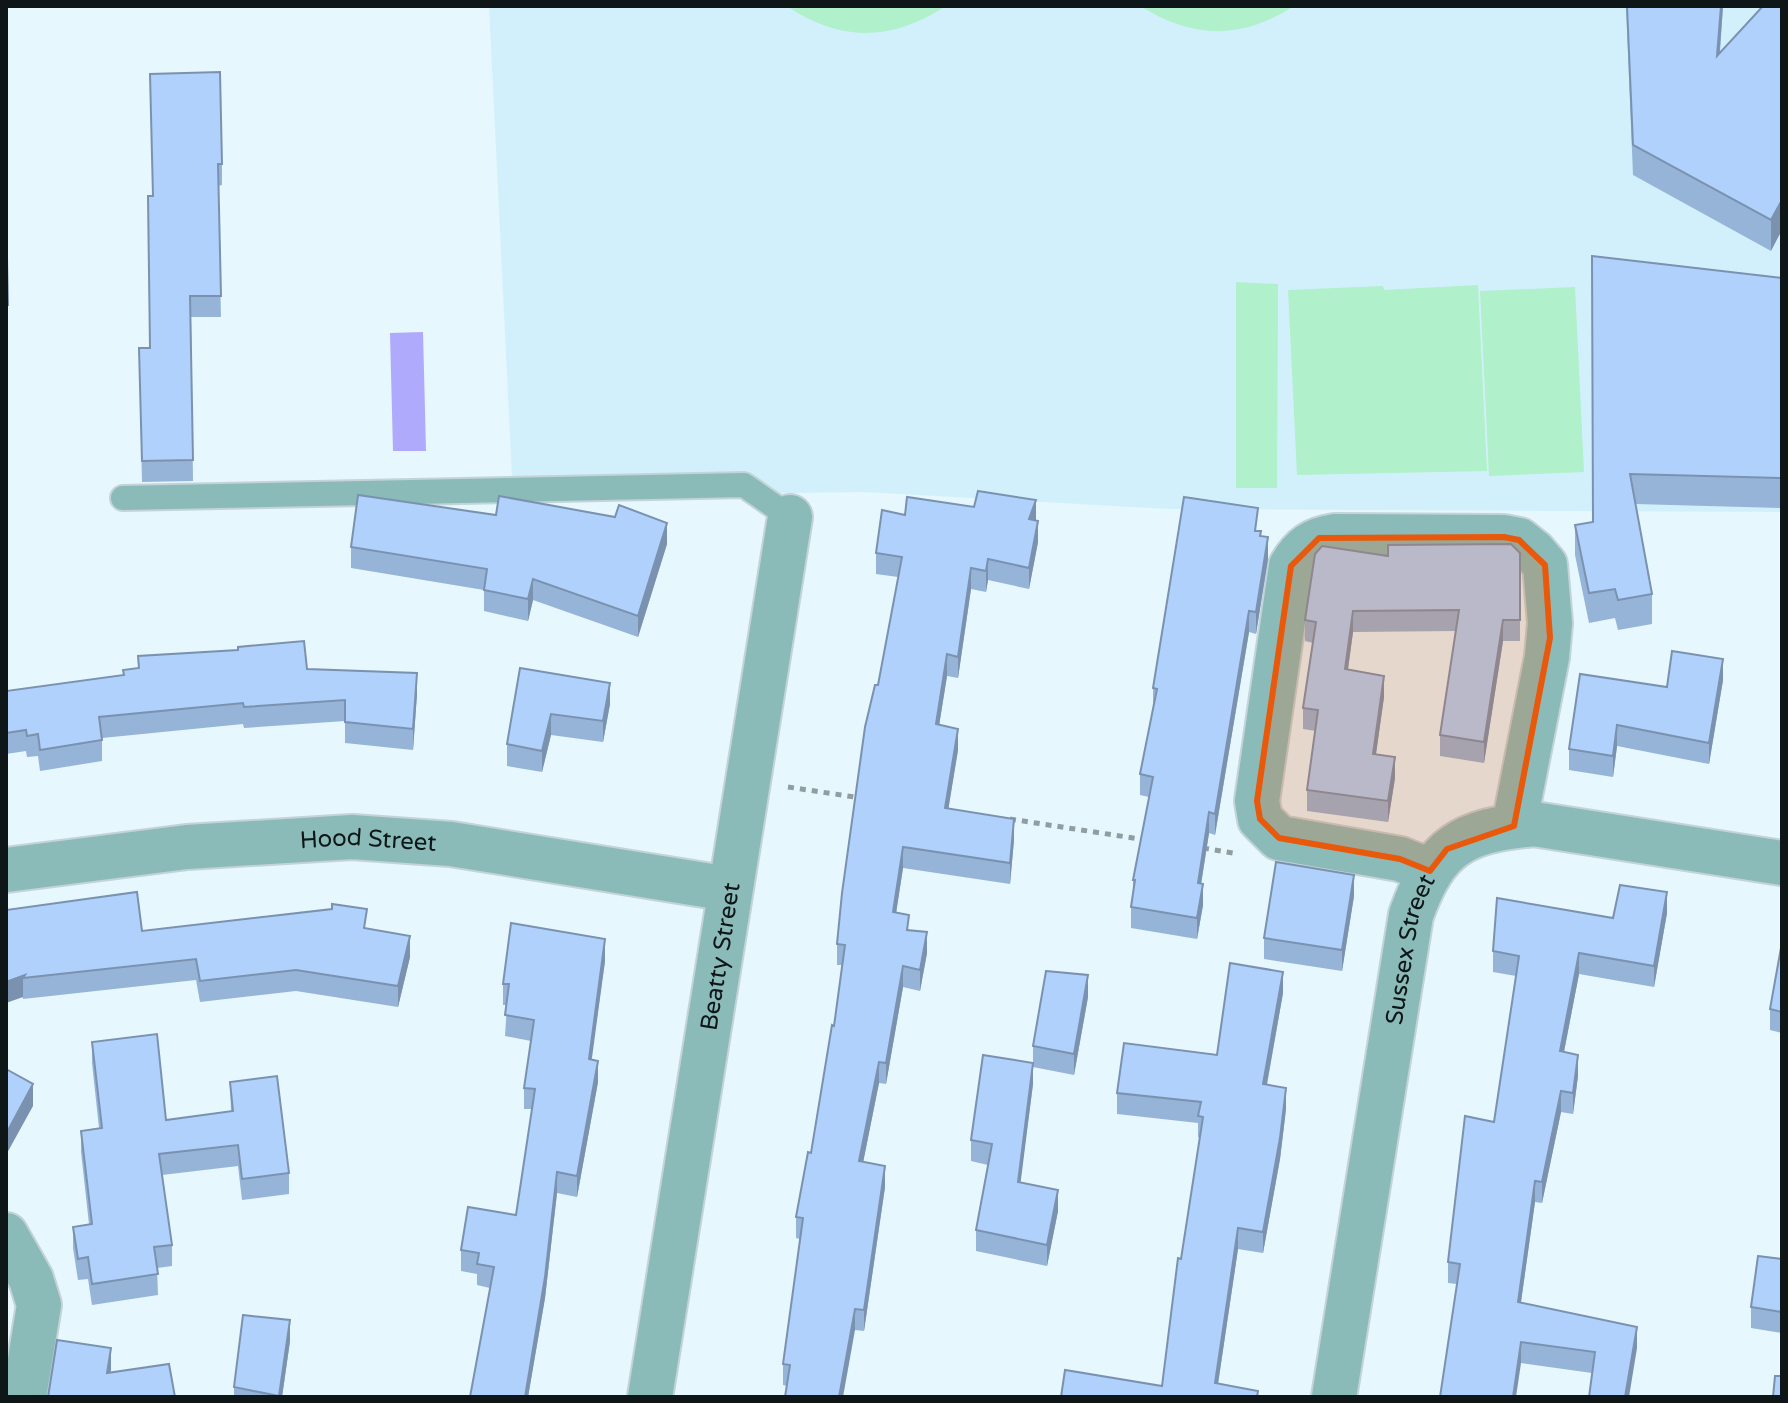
<svg xmlns="http://www.w3.org/2000/svg" width="1788" height="1403" viewBox="0 0 1788 1403" font-family="'Varela Round',sans-serif">
<rect width="100%" height="100%" fill="#e6f7fd"/>
<!-- built -->
<path fill="#d2f0fc" d="M489 6H1782V512L1169 509 863 492 513 497Z"/>
<!-- green -->
<g fill="#b0f0cb">
<path d="M787 6H946C892 41 841 43 787 6Z"/>
<path d="M1140 6H1294C1241 40 1193 39 1140 6Z"/>
<path d="M1236 282 1278 284 1277 488H1236Z"/>
<path d="M1478 285 1487 471 1297 475 1288 290 1383 286 1384 290Z"/>
<path d="M1575 287 1584 472 1489 476 1480 291Z"/>
</g>
<!-- water -->
<path fill="#afaafb" d="M423 332 426 451H393L390 333Z"/>
<g fill="none" stroke-linecap="round" stroke-linejoin="round">
<defs>
<path id="service" d="M123 498 744 485 790 517"/>
<g id="minor">
<path id="s1" d="M6 870 187 847 352 837 451 844 729 889"/>
<path d="M1430 871 1400 859 1279 838 1260 819 1257 801 1291 566C1302 547 1314 539 1335 536L1504 537 1519 540 1534 552 1545 565 1550 623 1547 657 1514 826"/>
<path d="M6 1235 31 1279 39 1305 24 1397"/>
<path id="s2" d="M650 1397 790 517"/>
<path id="s3" d="M1334 1397 1411 915C1436 845 1462 831 1534 824L1782 863"/>
</g>
</defs>
<!-- service casing -->
<use href="#service" stroke="#c3d3d8" stroke-width="28"/>
<!-- minor casing -->
<use href="#minor" stroke="#c3d3d8" stroke-width="48"/>
<!-- path -->
<g stroke="#909ea2" stroke-width="5" stroke-dasharray="6 6" stroke-linecap="butt">
<path d="M788 787 861 798"/>
<path d="M1010 819 1146 840"/>
<path d="M1203 848 1233 853"/>
</g>
<!-- service -->
<use href="#service" stroke="#8abbb8" stroke-width="24"/>
<!-- minor -->
<use href="#minor" stroke="#8abbb8" stroke-width="44"/>
</g>
<!-- wall -->
<g fill="#96b4d8">
<path d="M1626 6H1723L1720 53 1782 6 1771 251 1633 175Z"/>
<path d="M150 74 222 164V185L218 186 221 317H191L193 481 142 482 139 348H150L153 196Z"/>
<path d="M6 211 8 305V336H6Z"/>
<path d="M1782 278V508L1635 504 1652 594V624L1618 630 1615 618 1589 623 1575 555V525L1593 522Z"/>
<path d="M905 515 1036 521 1038 542 1029 589 988 580 986 592 971 589 958 678 947 676 939 725 958 750 948 809 1014 840 1010 884 903 868 896 913 927 953 920 991 903 987 886 1084 879 1083 863 1162 885 1187 864 1331 855 1330 787 1386 783 1385V1364L800 1239 796 1238V1217L811 1153 834 1026 842 965H837V944L898 577 876 574V553Z"/>
<path d="M1258 531 1261 536 1268 559 1256 634 1249 632 1215 835 1209 833 1201 883 1203 905 1197 939 1131 928V907L1133 893V880L1149 797 1140 795V774L1153 708V688Z"/>
<path d="M667 544 638 637 533 600 528 621 484 611V590L351 568V547Z"/>
<path d="M1520 553V641H1503L1484 763 1440 756V735L1456 631 1353 632 1348 670 1384 697 1376 754 1395 778 1388 822 1307 811V790L1316 731 1303 729V708L1313 643 1305 641V620L1388 556Z"/>
<path d="M138 656 307 669 417 694 413 750 345 743V721L244 728 243 724 102 738V761L40 771 38 756 27 757 26 751 6 754V691L123 675V670L138 668Z"/>
<path d="M520 668 610 704 603 742 551 735 542 772 507 766V744Z"/>
<path d="M1723 680 1709 764 1617 746 1613 777 1569 770V749L1667 687Z"/>
<path d="M1354 896 1342 971 1264 959V938Z"/>
<path d="M6 910 142 931 367 928 410 957 398 1007 296 991 200 1002 196 980 23 999Z"/>
<path d="M1667 913 1654 987 1579 974 1564 1052 1578 1076 1573 1114 1561 1112 1542 1203 1535 1202 1521 1302 1637 1348 1592 1373 1521 1363 1457 1284 1448 1283V1262L1494 1122 1516 976 1493 972V951Z"/>
<path d="M1782 942V1033L1770 1030V1009Z"/>
<path d="M605 961 591 1059 598 1082 577 1197 557 1193 545 1298 528 1397H470L490 1288 477 1285V1274L461 1271V1250L516 1215 532 1109H524V1088L531 1041 505 1036 507 1005H503V984Z"/>
<path d="M1283 993 1267 1085 1286 1109 1280 1159 1263 1253 1238 1249 1218 1384 1258 1397 1162 1386 1200 1138 1198 1137V1123L1117 1114V1093L1217 1055Z"/>
<path d="M1088 997 1074 1075 1033 1067V1084L1020 1182 1058 1211 1047 1266 976 1251V1230L988 1165 971 1161V1140L1033 1063V1046Z"/>
<path d="M92 1042 166 1120 231 1111 230 1082 289 1173V1194L242 1200 238 1166 162 1175 172 1245V1266L157 1268 158 1295 92 1305 88 1279 78 1280 73 1248V1227L89 1224 81 1152V1131L99 1128 92 1063Z"/>
<path d="M1782 1259V1333L1751 1328V1307Z"/>
<path d="M290 1341 282 1397H234V1387Z"/>
</g>
<!-- shaded-wall -->
<g fill="#7a92b0">
<path d="M1721 6H1723L1717 87V56Z"/>
<path d="M1782 200V230L1771 251V220Z"/>
<path d="M1036 500V521L1029 519Z"/>
<path d="M1038 521V542L1029 589V568Z"/>
<path d="M667 523V544L638 637V616Z"/>
<path d="M1268 537V559L1256 634V612Z"/>
<path d="M988 559V580L986 592V571Z"/>
<path d="M971 568V589L958 678V657Z"/>
<path d="M533 579V600L528 621V599Z"/>
<path d="M1249 611V632L1215 835V814Z"/>
<path d="M1353 611V632L1345 690V669Z"/>
<path d="M1503 620V641L1484 763V742Z"/>
<path d="M947 654V676L936 745V724Z"/>
<path d="M1723 659V680L1709 764V743Z"/>
<path d="M417 673V694L413 750V729Z"/>
<path d="M1384 676V697L1373 775V754Z"/>
<path d="M610 683V704L603 742V721Z"/>
<path d="M551 714V735L542 772V751Z"/>
<path d="M1617 725V746L1613 777V756Z"/>
<path d="M958 729V750L945 830V808Z"/>
<path d="M1395 757V778L1388 822V801Z"/>
<path d="M1209 812V833L1198 904V883Z"/>
<path d="M1014 819V840L1010 884V863Z"/>
<path d="M903 847V868L893 933V912Z"/>
<path d="M1354 875V896L1342 971V950Z"/>
<path d="M1203 884V905L1197 939V918Z"/>
<path d="M1667 892V913L1654 987V966Z"/>
<path d="M927 932V953L920 991V970Z"/>
<path d="M410 936V957L398 1007V986Z"/>
<path d="M605 939V961L589 1080V1059Z"/>
<path d="M1579 953V974L1560 1072V1051Z"/>
<path d="M903 966V987L886 1084V1063Z"/>
<path d="M1283 972V993L1263 1105V1084Z"/>
<path d="M25 975 23 978V997L6 1003V982Z"/>
<path d="M1088 975V997L1074 1075V1054Z"/>
<path d="M1578 1055V1076L1573 1114V1093Z"/>
<path d="M598 1061V1082L577 1197V1176Z"/>
<path d="M879 1062V1083L859 1183V1161Z"/>
<path d="M1033 1063V1084L1018 1203V1182Z"/>
<path d="M33 1084V1106L6 1155V1134Z"/>
<path d="M1286 1088V1109L1280 1159 1263 1253V1232Z"/>
<path d="M1561 1091V1112L1542 1203V1182Z"/>
<path d="M885 1166V1187L864 1331V1310Z"/>
<path d="M557 1172V1193L545 1298 528 1397H525Z"/>
<path d="M1535 1181V1202L1518 1323V1302Z"/>
<path d="M1058 1190V1211L1047 1266V1245Z"/>
<path d="M1238 1228V1249L1216 1397 1215 1383Z"/>
<path d="M855 1309V1330L843 1397H839Z"/>
<path d="M290 1320V1341L282 1397H279Z"/>
<path d="M1637 1327V1348L1629 1397H1625Z"/>
<path d="M1521 1342V1363L1516 1397H1513Z"/>
<path d="M111 1348V1370L107 1394V1373Z"/>
</g>
<!-- building -->
<g fill="#afd1fb" stroke="#7a92b0" stroke-width="2">
<path d="M1627 6H1721L1717 56 1763 6H1782V200L1771 220 1633 145Z"/>
<path d="M220 72 222 164H218L221 296H190L193 460 142 461 139 348H150L148 196H153L150 74Z"/>
<path d="M6 211 8 305H6Z"/>
<path d="M1592 256 1782 278V478L1630 474 1652 594 1618 600 1615 589 1589 593 1575 525 1593 522Z"/>
<path d="M978 491 1036 500 1029 519 1038 521 1029 568 988 559 986 571 971 568 958 657 947 654 936 724 958 729 945 808 1014 819 1010 863 903 847 893 912 909 915 907 930 927 932 920 970 903 966 886 1063 879 1062 859 1161 885 1166 864 1310 855 1309 839 1397H785L790 1365 783 1364 803 1218 796 1217 808 1152 811 1153 832 1025 834 1026 845 945 837 944 842 893 865 727 875 685H878L902 557 876 553 882 510 905 515 907 497 974 507Z"/>
<path d="M358 495 496 515 499 496 615 517 619 505 667 523 638 616 533 579 528 599 484 590 487 569 351 547Z"/>
<path d="M1184 497 1258 508 1255 531H1261L1260 536 1268 537 1256 612 1249 611 1215 814 1209 812 1198 883 1203 884 1197 918 1131 907 1135 880H1133L1153 777 1140 774 1157 689 1153 688Z"/>
<path d="M1511 544 1520 553V620H1503L1484 742 1440 735 1459 610 1353 611 1345 669 1384 676 1373 754 1395 757 1388 801 1307 790 1318 710 1303 708 1316 622 1305 620 1315 554 1322 546 1388 556V545Z"/>
<path d="M304 641 307 669 417 673 413 729 345 722V700L244 707 243 703 99 717 102 740 40 750 38 734 27 736 26 730 6 733V691L124 675 123 670 139 668 138 656 238 650V647Z"/>
<path d="M1672 651 1723 659 1709 743 1617 725 1613 756 1569 749 1580 674 1667 687Z"/>
<path d="M520 668 610 683 603 721 551 714 542 751 507 744Z"/>
<path d="M1276 862 1354 875 1342 950 1264 938Z"/>
<path d="M1620 885 1667 892 1654 966 1579 953 1560 1051 1578 1055 1573 1093 1561 1091 1542 1182 1535 1181 1518 1302 1637 1327 1625 1397H1589L1595 1352 1521 1342 1513 1397H1440L1460 1264 1448 1262 1465 1116 1494 1122 1519 956 1493 951 1497 898 1613 918Z"/>
<path d="M137 892 142 931 332 909V904L367 909 364 928 410 936 398 986 296 970 200 981 196 959 23 978 25 975 6 982V910Z"/>
<path d="M511 923 605 939 589 1059 598 1061 577 1176 557 1172 545 1277 525 1397H470L494 1267 477 1264 479 1253 461 1250 468 1207 516 1215 535 1089 524 1088 534 1020 505 1015 509 984H503Z"/>
<path d="M1782 942V1012L1770 1009Z"/>
<path d="M1230 963 1283 972 1263 1084 1286 1088 1280 1138 1263 1232 1238 1228 1215 1383 1258 1391 1257 1397H1061L1065 1370 1162 1386 1178 1258 1181 1259 1203 1117 1198 1116 1201 1102 1117 1093 1124 1043 1217 1055Z"/>
<path d="M1046 971 1088 975 1074 1054 1033 1046Z"/>
<path d="M157 1034 166 1120 233 1111 230 1082 277 1076 289 1173 242 1179 238 1145 159 1154 172 1245 154 1247 158 1274 92 1284 88 1257 78 1259 73 1227 92 1224 81 1131 102 1128 92 1042Z"/>
<path d="M983 1055 1033 1063 1018 1182 1058 1190 1047 1245 976 1230 992 1144 971 1140Z"/>
<path d="M6 1069 33 1084 6 1134Z"/>
<path d="M1758 1256 1782 1259V1312L1751 1307Z"/>
<path d="M243 1315 290 1320 279 1396 234 1387Z"/>
<path d="M57 1340 111 1348 107 1373 169 1364 175 1397H48Z"/>
<path d="M1775 1376H1782V1397H1773Z"/>
</g>
<!-- marked area -->
<path fill="#e8590c" fill-opacity="0.2" stroke="#e8590c" stroke-width="6" stroke-linejoin="round" d="M1504 537 1519 540 1545 565 1550 638 1514 826 1447 849 1430 871 1400 859 1279 838 1260 819 1257 801 1291 566 1319 538Z"/>
<g text-anchor="middle" dominant-baseline="central" stroke-width="7" stroke-linejoin="round" paint-order="stroke">
<!-- street labels -->
<g font-size="24" fill="#0e1618" stroke="#fff">
<text stroke="none"><textPath href="#s1" startOffset="364">Hood Street</textPath></text>
<text stroke="none"><textPath href="#s3" startOffset="454">Sussex Street</textPath></text>
<text stroke="none"><textPath href="#s2" startOffset="446">Beatty Street</textPath></text>
</g>
</g>
<!-- border -->
<rect width="1788" height="1403" fill="none" stroke="#0e1618" stroke-width="16"/>
</svg>
